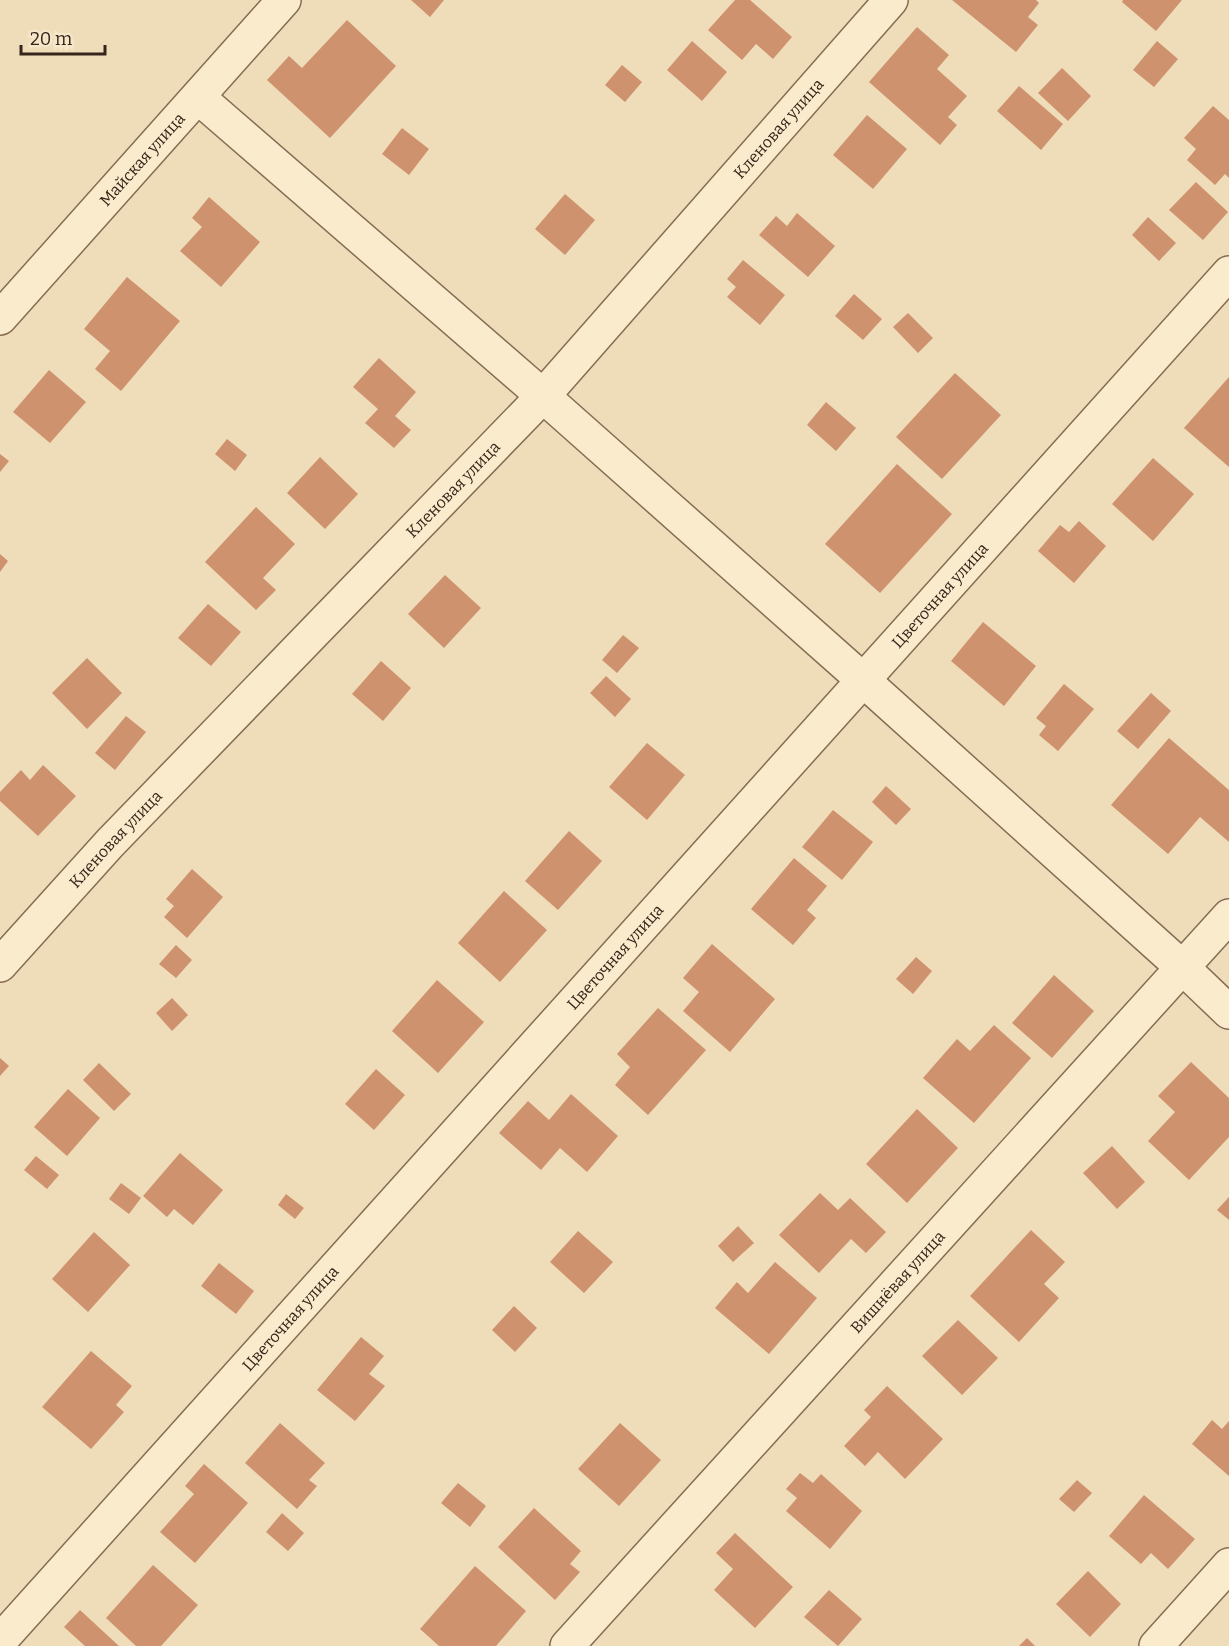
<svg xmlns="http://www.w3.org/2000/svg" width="1229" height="1646" viewBox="0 0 1229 1646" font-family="Bitter,serif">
<rect width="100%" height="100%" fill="#efddba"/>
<!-- building -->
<g fill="#cf926e">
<path d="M411 0H444L430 17Z"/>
<path d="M735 0H750L792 37 773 59 756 44 742 60 708 30Z"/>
<path d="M952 0H1036L1039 3 1028 17 1038 25 1016 52Z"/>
<path d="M1123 0H1182L1156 31 1122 2Z"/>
<path d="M347 20 396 66 330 138 267 80 289 56 302 68Z"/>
<path d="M917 27 949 55 937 69 967 96 948 117 957 125 940 145 869 82Z"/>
<path d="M692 41 727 72 702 101 667 70Z"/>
<path d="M1157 41 1178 59 1154 87 1133 70Z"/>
<path d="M622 65 642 82 625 102 605 85Z"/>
<path d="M1062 68 1091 96 1068 121 1038 93Z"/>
<path d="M1019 86 1063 124 1041 150 997 111Z"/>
<path d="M1213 106 1229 120V178L1225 174 1215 185 1187 160 1196 149 1184 138Z"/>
<path d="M867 115 907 149 873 189 833 155Z"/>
<path d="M402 128 429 149 409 175 382 154Z"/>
<path d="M1196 182 1228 212 1203 240 1169 210Z"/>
<path d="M565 194 595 220 565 255 535 229Z"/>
<path d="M209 197 260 242 221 287 180 251 202 227 192 218Z"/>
<path d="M797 213 835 246 808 277 759 235 776 216 787 226Z"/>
<path d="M1148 217 1176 243 1159 261 1132 235Z"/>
<path d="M743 260 785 295 760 325 727 297 736 287 727 279Z"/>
<path d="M127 277 180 321 121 391 95 369 110 351 84 329Z"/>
<path d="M854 294 882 319 863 340 835 316Z"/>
<path d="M908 313 933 338 918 353 893 327Z"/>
<path d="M379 358 416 392 395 416 411 430 394 448 365 423 378 409 353 387Z"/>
<path d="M49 370 86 402 50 443 13 412Z"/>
<path d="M955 373 1001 415 942 479 896 437Z"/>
<path d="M1229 377V467L1184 428Z"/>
<path d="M826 402 856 428 836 451 807 425Z"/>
<path d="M227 439 247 455 235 471 215 454Z"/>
<path d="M0 454 9 461 0 472Z"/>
<path d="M320 457 358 494 325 529 287 493Z"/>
<path d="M1153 458 1194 494 1153 541 1112 504Z"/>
<path d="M897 464 952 514 880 593 825 544Z"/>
<path d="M256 507 295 544 263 578 276 590 256 610 205 562Z"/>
<path d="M1079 521 1106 546 1074 583 1038 551 1060 525 1069 532Z"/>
<path d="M0 554 8 561 0 572Z"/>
<path d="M445 575 481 608 444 648 408 614Z"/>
<path d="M208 604 241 632 211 666 178 638Z"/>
<path d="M983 622 1036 666 1004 706 951 661Z"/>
<path d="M623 635 639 648 617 673 602 660Z"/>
<path d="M87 658 122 693 87 729 52 693Z"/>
<path d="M381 661 411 688 383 721 352 694Z"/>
<path d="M606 676 631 699 615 717 590 693Z"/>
<path d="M1064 684 1094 709 1058 751 1039 735 1046 726 1036 718Z"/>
<path d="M1151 693 1171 711 1138 749 1117 731Z"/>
<path d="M126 716 146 732 115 770 95 753Z"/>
<path d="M1169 738 1229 790V842L1200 817 1168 854 1111 805Z"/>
<path d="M647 743 685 775 647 820 609 787Z"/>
<path d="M43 765 76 796 38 836 0 801V792L21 770 30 780Z"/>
<path d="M886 786 911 809 896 825 872 802Z"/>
<path d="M833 810 873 842 842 880 802 847Z"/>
<path d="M569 831 602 861 558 910 525 881Z"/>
<path d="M794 858 827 886 807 910 816 918 793 945 751 909Z"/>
<path d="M192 869 223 897 187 938 164 917 174 906 166 899Z"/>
<path d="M504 891 547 930 500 982 458 943Z"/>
<path d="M712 944 775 999 730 1052 683 1011 699 992 683 978Z"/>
<path d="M176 945 192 960 176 978 159 964Z"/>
<path d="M916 957 932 971 913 994 896 979Z"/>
<path d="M1054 975 1094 1011 1052 1058 1012 1023Z"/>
<path d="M437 980 484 1022 438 1073 392 1031Z"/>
<path d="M172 998 188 1015 172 1031 156 1013Z"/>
<path d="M658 1008 706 1050 648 1115 615 1085 630 1067 617 1054Z"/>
<path d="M994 1025 1031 1058 974 1123 923 1078 957 1039 970 1051Z"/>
<path d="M0 1058 9 1066 0 1076Z"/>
<path d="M1191 1062 1229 1098V1137L1189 1180 1148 1141 1175 1112 1158 1096Z"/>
<path d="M99 1063 131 1094 114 1111 83 1080Z"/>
<path d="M376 1069 405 1095 374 1130 345 1104Z"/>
<path d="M68 1089 100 1118 67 1156 34 1127Z"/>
<path d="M571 1094 618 1136 587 1172 560 1148 541 1170 499 1133 528 1101 549 1120Z"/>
<path d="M917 1109 958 1148 907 1203 866 1164Z"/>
<path d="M1112 1146 1145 1182 1117 1209 1083 1173Z"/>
<path d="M180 1153 223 1190 193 1225 174 1209 167 1217 143 1196Z"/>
<path d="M36 1156 59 1175 47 1189 24 1170Z"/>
<path d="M121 1183 141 1198 129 1214 109 1199Z"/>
<path d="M820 1193 838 1210 850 1198 886 1232 866 1253 851 1239 819 1273 779 1235Z"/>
<path d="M286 1194 304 1208 295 1219 278 1205Z"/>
<path d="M1229 1197V1220L1217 1210Z"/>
<path d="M738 1226 754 1243 733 1262 718 1246Z"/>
<path d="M1031 1230 1065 1262 1044 1284 1059 1298 1019 1342 970 1296Z"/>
<path d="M578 1231 613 1262 584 1293 550 1262Z"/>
<path d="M94 1232 130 1265 88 1312 52 1279Z"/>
<path d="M775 1262 817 1298 769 1354 715 1308 737 1282 748 1293Z"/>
<path d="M219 1263 254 1291 236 1314 201 1286Z"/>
<path d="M514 1306 537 1328 515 1352 492 1330Z"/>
<path d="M958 1320 998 1358 962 1395 922 1356Z"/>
<path d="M361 1337 384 1356 369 1374 385 1386 355 1421 317 1390Z"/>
<path d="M91 1351 132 1386 116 1405 124 1412 91 1449 42 1407Z"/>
<path d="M887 1386 943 1439 905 1479 878 1452 865 1466 844 1446 871 1417 864 1410Z"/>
<path d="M1212 1420 1222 1429 1229 1421V1476L1192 1444Z"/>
<path d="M280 1423 325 1463 309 1480 317 1486 297 1509 245 1463Z"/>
<path d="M620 1423 661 1460 619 1506 578 1469Z"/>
<path d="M204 1464 248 1503 195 1563 160 1532 194 1494 185 1486Z"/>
<path d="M800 1473 813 1483 821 1474 862 1511 830 1549 786 1511 797 1498 786 1489Z"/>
<path d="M1077 1480 1092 1493 1074 1512 1059 1499Z"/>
<path d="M458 1483 486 1506 470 1527 441 1503Z"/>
<path d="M1144 1495 1195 1539 1168 1569 1151 1553 1141 1564 1109 1536Z"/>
<path d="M534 1508 581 1551 570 1564 580 1572 555 1600 498 1547Z"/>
<path d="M282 1513 304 1533 288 1551 266 1532Z"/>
<path d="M735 1533 793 1587 755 1628 714 1590 733 1569 716 1553Z"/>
<path d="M153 1565 198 1605 161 1646H136L106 1618Z"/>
<path d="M475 1566 526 1611 496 1646H439L420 1629Z"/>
<path d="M1088 1571 1121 1604 1090 1637 1056 1604Z"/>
<path d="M829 1590 862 1619 838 1646 804 1617Z"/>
<path d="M80 1610 119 1646H85L64 1627Z"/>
<path d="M1027 1638 1035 1646H1019Z"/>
</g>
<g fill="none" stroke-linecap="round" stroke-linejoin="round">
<defs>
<g id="minor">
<path d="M198 97 543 396 863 680 1183 968 1229 1012"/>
<path id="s1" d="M0 318 284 0"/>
<path id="s2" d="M0 965 110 843 543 396 891 0"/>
<path id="s3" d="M0 1641 1229 273"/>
<path id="s4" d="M567 1646 1229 916"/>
<path d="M1156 1646 1229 1565"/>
</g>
</defs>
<!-- minor casing -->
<use href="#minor" stroke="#866c54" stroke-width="36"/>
<!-- minor -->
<use href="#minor" stroke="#faebcd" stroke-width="33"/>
</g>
<g text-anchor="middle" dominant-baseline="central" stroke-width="5" stroke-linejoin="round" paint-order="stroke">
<!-- street labels -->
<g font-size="16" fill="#35251a" stroke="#f6e7ca">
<text stroke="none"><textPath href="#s2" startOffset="1143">Кленовая улица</textPath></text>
<text stroke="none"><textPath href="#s1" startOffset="213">Майская улица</textPath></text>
<text stroke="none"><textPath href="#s2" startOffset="657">Кленовая улица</textPath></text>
<text stroke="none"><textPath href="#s3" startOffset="1406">Цветочная улица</textPath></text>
<text stroke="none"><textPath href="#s2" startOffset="171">Кленовая улица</textPath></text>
<text stroke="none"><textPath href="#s3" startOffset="920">Цветочная улица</textPath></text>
<text stroke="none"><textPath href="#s4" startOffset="492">Вишнёвая улица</textPath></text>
<text stroke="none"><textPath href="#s3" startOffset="434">Цветочная улица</textPath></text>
</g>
</g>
<!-- scale -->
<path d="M21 45v9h84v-9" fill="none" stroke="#35251a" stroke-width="3"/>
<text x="30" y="45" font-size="18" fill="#35251a" stroke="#f6e7ca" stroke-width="4.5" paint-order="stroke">20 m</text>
</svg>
